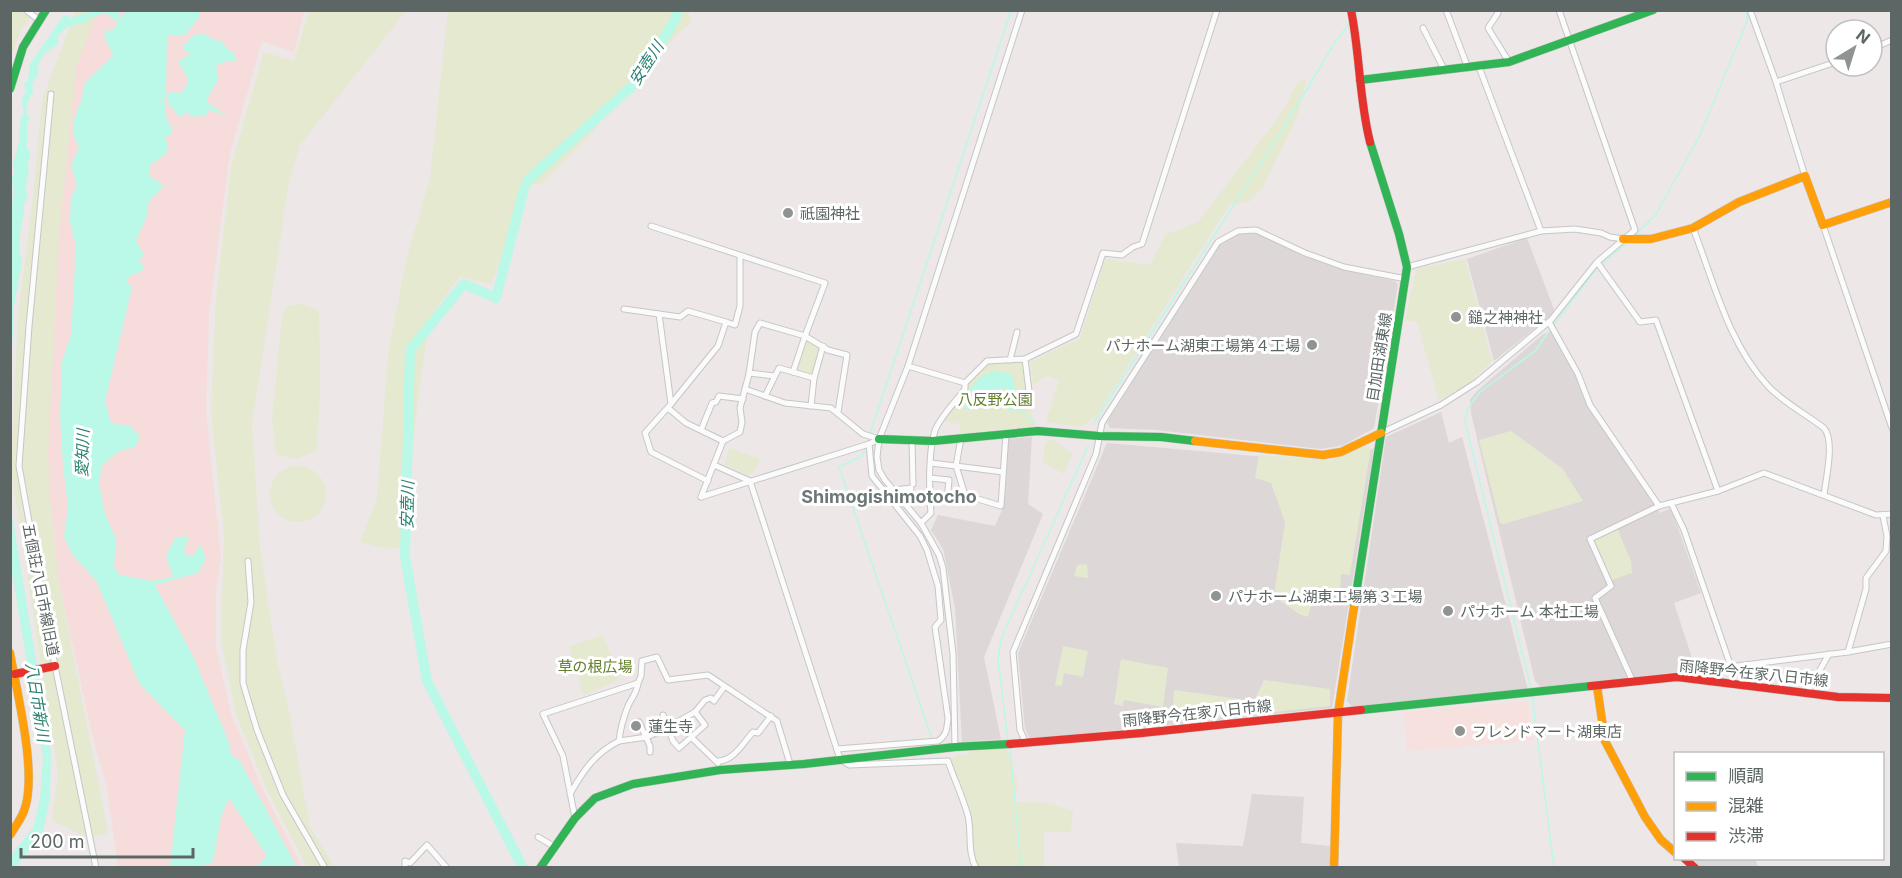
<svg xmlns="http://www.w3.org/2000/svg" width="1902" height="878" viewBox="0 0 1902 878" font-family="Inter,'Noto Sans JP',sans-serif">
<rect width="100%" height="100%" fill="#ede7e7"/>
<!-- commercial -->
<path fill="#f7e1df" d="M1528 701 1533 741 1407 751 1404 712Z"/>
<!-- industrial -->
<g fill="#ddd7d7">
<path d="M1245 232 1262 235 1303 256 1348 271 1395 281 1398 284 1374 428 1344 445 1321 449 1156 430 1110 428 1107 422 1220 245 1234 236Z"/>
<path d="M1527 238 1555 312 1494 361 1467 259Z"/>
<path d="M1552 330 1583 391 1582 395 1660 513 1671 508 1701 593 1674 603 1696 670 1541 687 1535 681 1471 413 1470 400 1476 392 1542 335Z"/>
<path d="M1441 412 1449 443 1462 437 1528 690 1352 707 1347 701 1386 437Z"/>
<path d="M1032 437 1028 504 1043 514 984 657 1001 739 962 742 955 608 943 549 931 530 938 515 995 526 1003 508 1008 439Z"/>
<path d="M1107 443 1344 464 1374 448 1332 708 1030 739 1025 729 1018 653Z"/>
<path d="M1252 794 1304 797 1301 843 1330 846V867H1179L1176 843 1243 846Z"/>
<path d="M1692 859H1755L1758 866 1769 867H1700Z"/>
</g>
<!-- green -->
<g fill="#e4e9d0">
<path d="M11 11H35L21 30 11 56Z"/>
<path d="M76 11H97L50 498 59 582 108 833 88 838 52 820 58 773 11 469 18 315 33 199 42 100Z"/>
<path d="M309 11H406L300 145 289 181 252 424 260 549 277 662 287 701 310 827 335 867H307L266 788 236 714 221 641 224 535 211 412 216 300 231 167 264 52 294 61Z"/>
<path d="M448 11 688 10 691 22 639 72 589 136 540 185 532 183 491 284 460 276 430 317 419 391 401 547 388 549 360 542 377 499 388 355 406 261 430 178Z"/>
<path d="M1306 80 1297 117 1263 187 1249 202 1229 205 1097 415 1084 425 1079 427 1046 422 1059 380 1047 376 1033 385 1030 362 1080 339 1105 259 1150 265 1165 235 1198 222 1284 110 1298 81Z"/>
<path d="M1465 259 1492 361 1467 385 1439 400 1417 321H1405L1416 269Z"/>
<path d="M301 304 319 310 320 393 317 451 294 459 276 454 272 419 282 317 286 307Z"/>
<path d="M806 338 821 348 813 375 796 369Z"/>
<path d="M1022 362 1027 393 1035 426 959 434 960 424 944 421C954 404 972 366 993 363 1002 362 1013 363 1022 362Z"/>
<path d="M1511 431 1563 469 1583 501 1503 524 1500 523 1479 440Z"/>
<path d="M1052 439 1072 454 1064 474 1043 462 1045 443Z"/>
<path d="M1364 446 1371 448 1350 575 1341 574 1340 597 1314 592 1308 617 1299 614 1278 599 1275 589 1285 522 1271 483 1255 478 1259 455 1330 460Z"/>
<path d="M729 448 760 459 753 473 747 475 725 465Z"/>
<circle cx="298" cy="494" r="28"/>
<path d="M1617 528 1631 561 1632 573 1610 581 1592 539Z"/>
<path d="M1087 564 1088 578 1074 576 1077 565Z"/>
<path d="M603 635 619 676 617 681 584 695 569 647Z"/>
<path d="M1063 646 1088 651 1083 677 1064 673 1062 686 1055 685Z"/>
<path d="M1121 659 1168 668 1163 707 1124 700 1123 706 1114 704Z"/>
<path d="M1264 680 1330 689V706L1172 723 1174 690 1254 701Z"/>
<path d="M1007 749 1018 785 1013 802 1046 803 1073 811 1071 832H1044V867H979L973 857 970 814 951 761 959 754 967 756 972 750Z"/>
</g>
<!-- sand -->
<path fill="#f6dcda" d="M97 11H304L294 52 262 41 230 153 209 313 206 412 221 560 216 587V648L231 714 263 790 302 867H118L107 788 91 729 59 582 50 498 48 454 59 236 76 68Z"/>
<!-- water -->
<g fill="#baf8e7" fill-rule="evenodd">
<path d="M92 11H120L119 21 126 11H200L199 17 185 35H167L166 94 168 95 170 91 178 94 179 91 184 93 183 90 188 84 186 81 188 82C188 73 179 69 180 60L190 55 183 49 185 45 182 44 187 43 191 37 202 33 219 42 221 39V43L225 42 222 46H226L228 50 232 51 236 57 235 61C227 61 219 62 215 68L217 69V76L219 78 207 99V102L226 115 208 110 207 115 191 117 187 111 183 117 181 115 179 116 167 102V98H164L167 120 172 128V134L165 137 168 146 166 154 150 165 149 176 163 185 160 191 149 201 146 219 136 240 144 255 139 260 143 266V270L129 277 126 282 132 287 105 401 111 423 130 426 140 436 135 447 119 451 102 465 99 483 105 514 116 539 114 567 120 575 152 581 173 577 166 556 175 538 189 536 184 548 187 556 194 555 200 544 206 558 198 573 155 585 193 656 230 745 231 755 240 761 297 867H276L274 864 271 867H256L267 856 229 798 221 816 213 862 199 867H170L185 730 139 683 97 582 72 554 64 537 68 507 63 465 60 417 62 362 71 335 76 247 70 221 71 197 77 186 71 165 79 147C67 126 76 117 82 98 83 92 83 85 87 81 95 71 106 65 113 54L104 37 106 30 112 31 118 23 106 13 88 19 84 24C73 23 63 28 57 38L59 43 44 54 37 67 39 72 32 84 33 93C29 98 25 107 27 115L30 116 27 124V149L31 153 27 166 29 171 26 186 27 197 23 207 24 214 21 226 19 248 22 261 14 306 11 374 10 224 14 188 11 178 15 173 13 165 19 142V131L21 125 19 122 24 112 21 100 26 92 24 83 28 81 30 64 63 16 66 15 71 18Z"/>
<path d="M997 371 1011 374 1017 394 1015 396 1010 395 1005 386 999 393V396L1017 409 1013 411 1008 410 1002 402 998 400 972 403 969 410 966 409 962 401C972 387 978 374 997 371ZM977 390H986L989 396 983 400H975L971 396Z"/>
<path d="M10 503 51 752 50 798 43 832 15 868 11 867V855L33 828 40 798 43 758 11 566Z"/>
</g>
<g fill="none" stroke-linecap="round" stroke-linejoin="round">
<!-- stream -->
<g stroke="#baf8e7" stroke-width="1.5">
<path d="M1356 15 1359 10"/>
<path d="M1635 235 1655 216 1700 135 1747 21V10"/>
<path d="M1601 265 1627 243"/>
<path d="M1553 326 1597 268"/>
<path d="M1014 409C1027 412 1025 418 1036 423"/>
<path d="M1093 424 1289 119 1335 42 1350 23"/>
<path d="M870 433 1011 10"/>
<path d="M866 446 862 456 839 467 931 736"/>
<path d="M1531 688 1465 422 1468 408 1480 392 1535 351 1550 330"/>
<path d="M1532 696 1554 868"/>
<path d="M1008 741 998 660 1001 639 1088 446"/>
<path d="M1010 746 1021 868"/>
</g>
<!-- river -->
<g stroke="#baf8e7" stroke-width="10">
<path d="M527 181 639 80 676 18 678 10"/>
<path d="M523 868 427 681 405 557 410 350 464 284 496 298 524 189"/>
</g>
<defs>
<g id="street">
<path d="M26 10 39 20"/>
<path d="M1446 10 1468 68"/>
<path d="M1497 10 1498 13 1488 28 1509 62"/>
<path d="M1750 10 1776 82 1805 176"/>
<path d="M1423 28 1445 71"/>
<path d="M1872 49 1892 40"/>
<path d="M1479 67 1541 231"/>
<path d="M1776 82 1836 62"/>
<path d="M51 94 29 326 19 466 55 666 96 868"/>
<path d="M1823 225 1892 428"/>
<path d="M651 226 825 283 805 336 760 323 755 332 749 374 740 408 742 422 740 432 723 441 701 497"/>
<path d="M1693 228C1714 282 1728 343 1768 386 1784 403 1806 414 1824 428 1835 441 1826 478 1824 495"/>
<path d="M1597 262 1640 322 1656 320 1718 491"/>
<path d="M1407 267 1541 231 1575 229 1601 233 1610 237 1623 239"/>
<path d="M624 309 659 314 671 404 645 433 651 452 708 481"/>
<path d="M659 314 680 317 688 311 726 322"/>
<path d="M1549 322 1578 374 1590 405 1659 506"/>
<path d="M1025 359 1029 391"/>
<path d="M1010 360 1017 332"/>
<path d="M908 366 965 383 987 361 1025 359 1076 334 1103 253 1122 255 1133 247 1142 244 1217 10"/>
<path d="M793 372 814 378"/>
<path d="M749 373 774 376"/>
<path d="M745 389 785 403 831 408 863 434 879 439"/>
<path d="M765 396 779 368 793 372 805 336 828 350 847 355 838 412"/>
<path d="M671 404 718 346 726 322 735 325 740 306V257"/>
<path d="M811 406 814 378 823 346"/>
<path d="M668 408 686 423 723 441"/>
<path d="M701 430 712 403 716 402 719 396 743 399"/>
<path d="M1381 433 1441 405 1477 382 1551 320 1597 262 1635 230 1559 10"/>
<path d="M961 438 956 466 1003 472"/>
<path d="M912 440 913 484"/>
<path d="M931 463 956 466 965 495 1001 506 1006 434"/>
<path d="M714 465 750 481 840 759 849 765 948 761C954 779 963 797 968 816 972 833 967 851 976 868"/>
<path d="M930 478 949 480 947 501"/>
<path d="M894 490 911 488"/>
<path d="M701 497 869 444 879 439"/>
<path d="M921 523 931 513C929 491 928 448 936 428 943 414 956 401 965 389V383"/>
<path d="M248 561 251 602 243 650V683L257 730 283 795 325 868"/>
<path d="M1848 652 1866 589V578L1886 551 1887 536 1883 516"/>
<path d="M1731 667 1684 530 1671 503 1718 491 1764 473 1876 515 1892 514"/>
<path d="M1712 680 1721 668 1848 652 1892 644"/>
<path d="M1633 682 1595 598 1611 586 1590 539 1659 506 1671 503"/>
<path d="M638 683 641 676 642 661 657 657 668 680 708 675 777 721 790 764"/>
<path d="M1807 693 1829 654"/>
<path d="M663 715 673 741 679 748 705 725 695 712"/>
<path d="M639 722 650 746V752"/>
<path d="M692 738 718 763"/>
<path d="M619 741 647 737 667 728 695 712 705 700 711 698 714 701 724 687"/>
<path d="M1026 743 1020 730 1013 652 1096 454 1102 423 1218 242 1238 231 1256 230 1305 253 1344 267 1406 279"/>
<path d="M955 747 953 654 943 568 939 555 921 523 885 480 879 470 877 457 879 439 908 366 1022 10"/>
<path d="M837 749 938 741C947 735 947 728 948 718L935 627 941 620 938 586 927 550 920 536 872 476 869 444"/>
<path d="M717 761C733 762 743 743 753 732L758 733 771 716"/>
<path d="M570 794C583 771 595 753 619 741 620 731 624 716 628 706 632 697 637 693 638 683L543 714 563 756 575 818"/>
<path d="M538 837 555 847"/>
<path d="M405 868V861L410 863 427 845 447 868"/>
</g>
<g id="fast">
<path d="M1360 80 1509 62 1653 10"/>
<path d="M10 89 23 47 46 10"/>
<path d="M879 439 933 441 1038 431 1099 436 1161 437 1195 441"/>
<path d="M1354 607 1407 267 1399 234 1370 142"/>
<path d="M1361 710 1591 686"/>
<path d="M540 868 575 818 595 798 633 784 720 770 804 764 955 747 1010 744"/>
</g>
<g id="slow">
<path d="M1623 239H1651L1693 228 1739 202 1805 176 1823 225 1892 202"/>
<path d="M1195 441 1323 455 1341 452 1381 433"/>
<path d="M10 653C17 693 38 775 24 811 21 819 15 827 10 835"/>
<path d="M1597 686 1605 741 1645 817 1661 840 1676 853"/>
<path d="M1334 868 1338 713 1354 607"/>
</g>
<g id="jam">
<path d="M1351 10C1360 54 1359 99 1370 142"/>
<path d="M15 674 55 666"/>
<path d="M1591 686 1677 677 1838 697 1892 698"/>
<path d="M1010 744 1142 733 1361 710"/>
<path d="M1684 858 1695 868"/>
</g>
</defs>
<!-- street casing -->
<use href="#street" stroke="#c7c6c6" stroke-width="7"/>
<!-- fast casing -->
<use href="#fast" stroke="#c7c6c6" stroke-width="9"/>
<!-- slow casing -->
<use href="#slow" stroke="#c7c6c6" stroke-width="9"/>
<!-- jam casing -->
<use href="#jam" stroke="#c7c6c6" stroke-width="9"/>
<!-- street -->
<use href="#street" stroke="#fcfbfb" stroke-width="5"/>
<!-- fast -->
<use href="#fast" stroke="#30b455" stroke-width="8"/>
<!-- slow -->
<use href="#slow" stroke="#ff9f0a" stroke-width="8"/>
<!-- jam -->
<use href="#jam" stroke="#e5322d" stroke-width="8"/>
</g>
<!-- markers -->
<g fill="#8f9392" stroke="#fff" stroke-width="2">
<circle cx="788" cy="213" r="6"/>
<circle cx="1456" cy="317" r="6"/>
<circle cx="1312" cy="345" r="6"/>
<circle cx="1216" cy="596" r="6"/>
<circle cx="1448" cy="611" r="6"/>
<circle cx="636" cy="726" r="6"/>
<circle cx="1460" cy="731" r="6"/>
</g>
<g text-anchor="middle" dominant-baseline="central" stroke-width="6" stroke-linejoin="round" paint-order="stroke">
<!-- poi labels -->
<g font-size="15" fill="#5c6664" stroke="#fff" text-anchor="start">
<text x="800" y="213">祇園神社</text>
<text x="1468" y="317">鎚之神神社</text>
<text x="1300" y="345" text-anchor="end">パナホーム湖東工場第４工場</text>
<text x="1228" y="596">パナホーム湖東工場第３工場</text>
<text x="1460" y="611">パナホーム 本社工場</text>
<text x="648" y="726">蓮生寺</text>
<text x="1472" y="731">フレンドマート湖東店</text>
</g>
<!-- street labels -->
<g font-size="15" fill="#5c6664" stroke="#fff">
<text transform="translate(1379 357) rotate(-81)">目加田湖東線</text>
<text transform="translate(41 590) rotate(79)">五個荘八日市線旧道</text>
<text transform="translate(1754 673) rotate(6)">雨降野今在家八日市線</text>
<text transform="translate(1197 713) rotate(-6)">雨降野今在家八日市線</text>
</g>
<!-- park labels -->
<g font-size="15" fill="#627f2a" stroke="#fff">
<text x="995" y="399">八反野公園</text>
<text x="595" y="666">草の根広場</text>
</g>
<!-- water labels -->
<g font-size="16" font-style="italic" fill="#2a8372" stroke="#fff">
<text transform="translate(646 63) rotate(-57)">安壺川</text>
<text transform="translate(82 453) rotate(-88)">愛知川</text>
<text transform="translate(407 505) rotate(-89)">安壺川</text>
<text transform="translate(38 702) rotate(81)">八日市新川</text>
</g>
<!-- quarter labels -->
<g font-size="18" font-weight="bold" fill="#6c7876" stroke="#fff">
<text x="889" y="496">Shimogishimotocho</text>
</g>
</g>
<!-- border -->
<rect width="1902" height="878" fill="none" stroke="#5c6664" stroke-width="24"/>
<!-- legend -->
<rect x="1674" y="752" width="210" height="108" fill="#ffffff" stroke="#bec2c1" stroke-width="1.5"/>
<rect x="1686" y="772" width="30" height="9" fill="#30b455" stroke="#bec2c1" stroke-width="1.5"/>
<text x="1728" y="782" font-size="18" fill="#5c6664">順調</text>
<rect x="1686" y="802" width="30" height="9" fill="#ff9f0a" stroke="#bec2c1" stroke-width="1.5"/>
<text x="1728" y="812" font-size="18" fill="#5c6664">混雑</text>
<rect x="1686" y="832" width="30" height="9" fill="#e5322d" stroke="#bec2c1" stroke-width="1.5"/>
<text x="1728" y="842" font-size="18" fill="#5c6664">渋滞</text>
<!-- north arrow -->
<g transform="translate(1854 48) rotate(38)"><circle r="28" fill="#ffffff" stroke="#bec2c1" stroke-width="1.5"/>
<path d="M0-4.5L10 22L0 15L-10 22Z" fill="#8f9392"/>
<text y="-9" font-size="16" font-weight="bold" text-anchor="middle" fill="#5c6664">N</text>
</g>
<!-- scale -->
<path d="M21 848v9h172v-9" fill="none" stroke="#5c6664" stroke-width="3"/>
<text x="30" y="848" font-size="18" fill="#5c6664" stroke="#ffffff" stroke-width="4.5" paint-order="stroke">200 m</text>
</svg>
